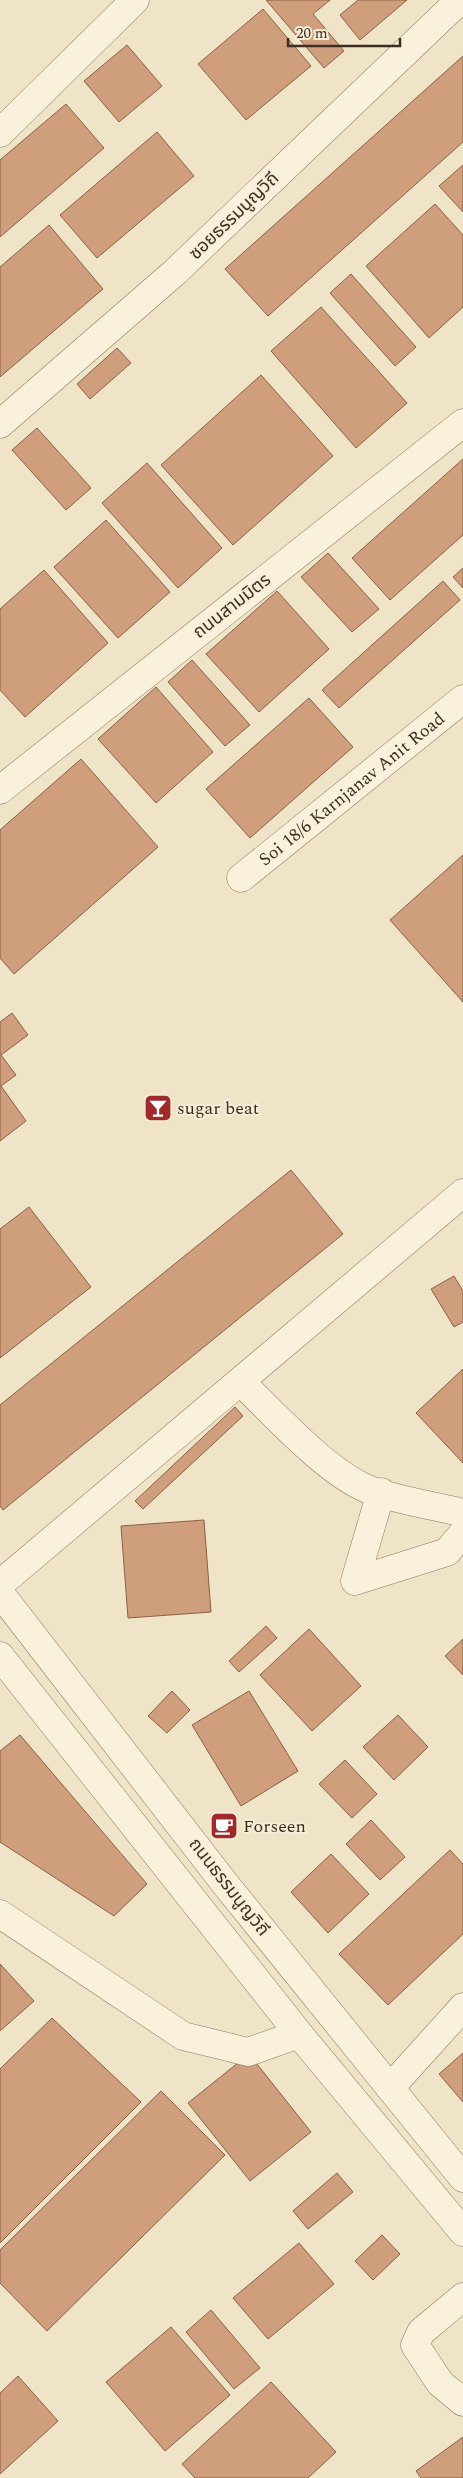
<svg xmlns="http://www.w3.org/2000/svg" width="463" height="2478" viewBox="0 0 463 2478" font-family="Spectral,'Noto Sans Thai',serif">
<rect width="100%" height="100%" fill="#f0e4c8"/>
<!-- building -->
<g fill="#cf9f7d" stroke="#8d5f41">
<path d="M266 0H330L313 14 344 51 324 68Z"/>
<path d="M358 0H407L360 40 340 15Z"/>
<path d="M263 9 311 66 246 120 198 64Z"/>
<path d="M127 45 162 86 119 122 84 81Z"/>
<path d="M463 56V142L268 316 225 269Z"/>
<path d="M66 104 104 148 0 237V160Z"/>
<path d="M157 132 194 176 97 258 60 215Z"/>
<path d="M463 165V212L439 186Z"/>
<path d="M435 204 463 235V307L429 338 366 266Z"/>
<path d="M49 225 103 289 0 377V267Z"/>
<path d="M351 274 416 347 395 366 330 293Z"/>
<path d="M321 307 407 403 356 448 271 351Z"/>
<path d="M117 348 131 363 90 399 77 384Z"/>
<path d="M261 375 333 456 233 545 161 465Z"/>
<path d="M37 428 91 488 66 510 12 450Z"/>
<path d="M463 459V535L390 600 352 558Z"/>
<path d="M147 463 222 548 178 588 102 503Z"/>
<path d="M106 520 170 592 118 638 54 567Z"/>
<path d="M328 553 379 609 352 632 301 577Z"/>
<path d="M463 568V588L453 577Z"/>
<path d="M44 570 108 643 25 717 0 690V609Z"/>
<path d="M443 581 460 600 339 708 322 690Z"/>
<path d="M277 591 329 649 259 712 206 654Z"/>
<path d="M192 660 250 725 225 746 168 682Z"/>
<path d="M156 687 213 752 156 803 98 739Z"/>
<path d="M309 698 353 747 250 838 206 789Z"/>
<path d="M81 759 158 847 14 974 0 958V830Z"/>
<path d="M463 855V1002L390 920Z"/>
<path d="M12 1013 28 1035 1 1055 16 1075 1 1086 26 1121 0 1141V1022Z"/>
<path d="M291 1170 343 1234 3 1510 0 1506V1405Z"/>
<path d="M29 1207 91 1287 0 1358V1229Z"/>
<path d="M454 1276 463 1291V1322L454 1327 431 1289Z"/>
<path d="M463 1369V1463L416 1413Z"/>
<path d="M235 1407 243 1416 143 1509 135 1501Z"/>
<path d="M204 1520 211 1612 128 1618 121 1526Z"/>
<path d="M266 1626 277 1638 239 1672 229 1661Z"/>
<path d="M309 1629 361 1686 312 1731 260 1675Z"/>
<path d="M463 1639V1675L445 1656Z"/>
<path d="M172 1691 190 1710 167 1733 148 1716Z"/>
<path d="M249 1691 298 1771 241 1806 192 1725Z"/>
<path d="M398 1715 428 1747 394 1780 363 1747Z"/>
<path d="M20 1735 147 1884 114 1916 0 1842V1751Z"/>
<path d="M345 1760 377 1794 352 1818 319 1784Z"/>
<path d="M371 1820 405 1857 380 1880 346 1844Z"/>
<path d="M450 1850 463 1864V1934L388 2005 339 1954Z"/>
<path d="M331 1854 369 1894 328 1933 291 1892Z"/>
<path d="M0 1964 34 2001 0 2031Z"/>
<path d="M52 2018 141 2102 0 2243V2069Z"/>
<path d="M463 2053V2102L439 2074Z"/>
<path d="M249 2054 311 2132 250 2181 188 2103Z"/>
<path d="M161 2091 225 2155 47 2331 0 2283V2250Z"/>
<path d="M337 2173 353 2192 308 2229 293 2211Z"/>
<path d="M382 2235 400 2254 373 2280 355 2261Z"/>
<path d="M299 2243 334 2284 268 2339 233 2298Z"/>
<path d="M211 2310 260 2368 234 2389 186 2332Z"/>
<path d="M171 2327 230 2395 165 2451 106 2382Z"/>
<path d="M18 2376 58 2421 0 2474V2393Z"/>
<path d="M271 2382 336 2452 308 2478H195L182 2464Z"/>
<path d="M463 2437V2478H421L416 2471Z"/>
</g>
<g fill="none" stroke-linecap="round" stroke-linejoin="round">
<defs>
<g id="minor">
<path d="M0 133 135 0"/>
<path d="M0 424 174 273 460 0"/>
<path d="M0 790 463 423"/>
<path id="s1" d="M241 878 463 699"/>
<path d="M241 1382C274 1414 328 1474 370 1490 399 1501 433 1505 463 1513"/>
<path d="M381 1492 355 1581 447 1552 463 1533"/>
<path d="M0 1584 463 1193"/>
<path d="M0 1593 226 1885 463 2178"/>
<path d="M0 1656 299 2034 463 2232"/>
<path d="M0 1914 183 2036 248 2052 299 2034"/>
<path d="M390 2088 463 2007"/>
<path d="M463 2297 421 2332 415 2345 440 2383 463 2402"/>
</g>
</defs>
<!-- minor casing -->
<use href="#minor" stroke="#8d765c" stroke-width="29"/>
<!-- minor -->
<use href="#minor" stroke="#faf1dc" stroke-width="28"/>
</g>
<!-- icons -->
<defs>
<symbol id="bar-square" viewBox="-11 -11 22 22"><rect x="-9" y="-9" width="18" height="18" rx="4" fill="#9e2a2b" stroke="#f7eed8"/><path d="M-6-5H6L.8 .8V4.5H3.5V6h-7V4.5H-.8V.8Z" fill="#fff"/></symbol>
<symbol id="cafe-square" viewBox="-11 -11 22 22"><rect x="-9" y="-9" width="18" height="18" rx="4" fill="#9e2a2b" stroke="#f7eed8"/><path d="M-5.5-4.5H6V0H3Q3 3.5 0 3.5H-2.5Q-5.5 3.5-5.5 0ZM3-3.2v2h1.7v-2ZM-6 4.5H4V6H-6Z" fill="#fff"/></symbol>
</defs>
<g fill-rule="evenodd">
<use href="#bar-square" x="142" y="1092" width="32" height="32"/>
<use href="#cafe-square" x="208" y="1810" width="32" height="32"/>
</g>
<g text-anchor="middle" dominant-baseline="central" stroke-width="4" stroke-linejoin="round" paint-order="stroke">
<!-- street labels -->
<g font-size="18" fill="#3d2e20" stroke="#f7eed8">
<text transform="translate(234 216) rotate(-44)">ซอยธรรมนูญวิถี</text>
<text transform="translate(232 606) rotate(-38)">ถนนสามมิตร</text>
<text stroke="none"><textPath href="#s1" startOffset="142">Soi 18/6 Karnjanav Anit Road</textPath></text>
<text transform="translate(229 1887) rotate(52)">ถนนธรรมนูญวิถี</text>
</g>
<!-- poi labels -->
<g font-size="18" fill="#3d2e20" stroke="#f7eed8" text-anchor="start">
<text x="177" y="1108">sugar beat</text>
<text x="243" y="1826">Forseen</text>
</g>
</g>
<!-- scale -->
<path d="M288 38v8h112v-8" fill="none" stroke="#3d2e20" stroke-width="2.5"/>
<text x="296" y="38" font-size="15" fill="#3d2e20" stroke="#f7eed8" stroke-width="4" paint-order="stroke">20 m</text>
</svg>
